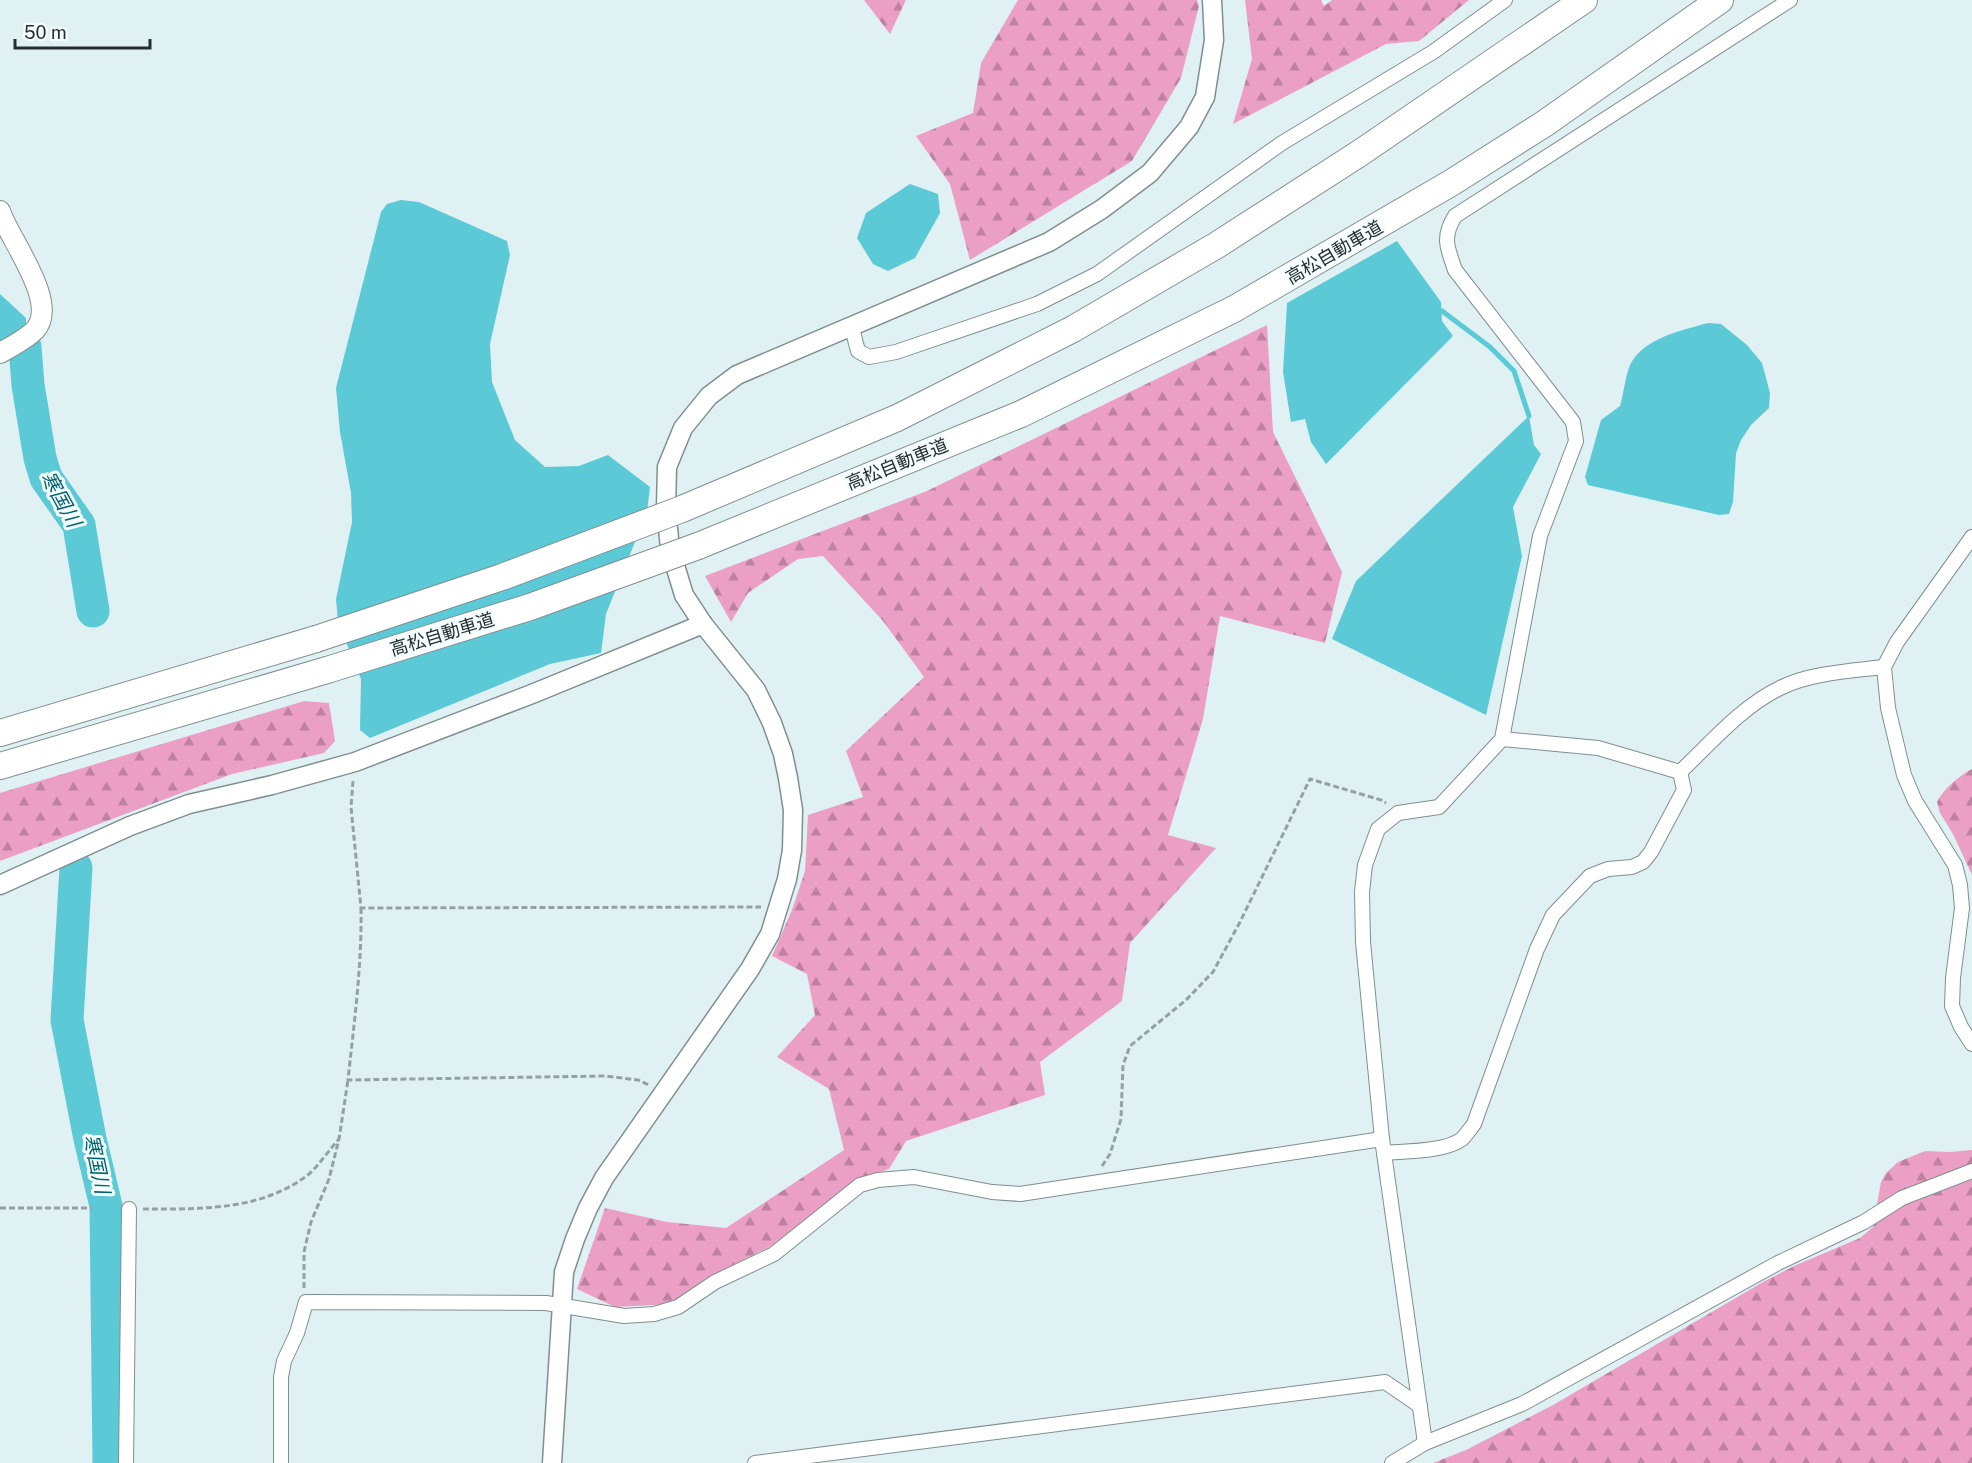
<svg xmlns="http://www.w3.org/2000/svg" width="1972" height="1463" viewBox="0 0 1972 1463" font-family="'Public Sans','Noto Sans JP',sans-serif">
<defs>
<pattern id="forest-firs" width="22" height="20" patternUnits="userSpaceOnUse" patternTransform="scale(1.5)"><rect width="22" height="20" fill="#eb9fc4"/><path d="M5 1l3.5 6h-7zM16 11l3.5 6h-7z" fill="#be82a0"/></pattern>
</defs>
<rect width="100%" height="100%" fill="#e0f1f4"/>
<!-- forest -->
<g fill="url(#forest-firs)">
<path d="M864 0H906L890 34Z"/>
<path d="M1018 0H1197L1199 6 1181 78 1132 161 970 260 950 184 916 136 973 113 981 63Z"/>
<path d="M1245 0H1321L1324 6 1332 0H1469L1419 41 1386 44 1233 124 1252 59Z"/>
<path d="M1267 325 1273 432 1342 572 1325 643 1220 616 1203 719 1168 835 1216 848 1130 943 1122 1001 1040 1062 1045 1095 906 1141 889 1169 853 1182 771 1246 705 1279 672 1304 615 1307 577 1289 605 1208 667 1222 726 1228 844 1150 829 1089 777 1057 815 1015 807 974 772 956 792 910 805 871 808 815 863 797 846 751 924 677 883 621 823 556 798 559 748 593 731 622 705 576 927 491Z"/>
<path d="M304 701 329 703 335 741 324 753 232 774 0 861V793Z"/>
<path d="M1972 769V875L1953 834 1940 813 1937 802C1945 787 1958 777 1972 769Z"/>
<path d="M1972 1150V1463H1433L1466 1450 1553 1405 1763 1282 1794 1266 1860 1238 1873 1227 1881 1182 1886 1173 1898 1162 1925 1151 1950 1152Z"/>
</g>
<!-- water -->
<g fill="#5cc9d7">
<path d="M910 184 938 194 940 213 915 258 888 271 873 264 857 238 866 213Z"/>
<path d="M401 200 419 202 507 241 510 255 490 344 492 382 515 440 545 467 579 466 608 455 650 487 647 512 606 614 601 653 550 664 370 738 360 730 361 679 338 622 336 599 352 522 351 493 340 432 336 388 381 212 387 204Z"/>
<path d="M1397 241 1441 302 1442 321 1453 336 1326 464 1311 442 1305 419 1291 422 1283 372 1287 303Z"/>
<path d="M0 294 26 318V330L0 348Z"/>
<path d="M1708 323 1721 324 1747 345 1762 363 1770 393 1769 408 1751 425 1741 440 1736 453 1733 502 1729 514 1719 515 1588 485 1585 477 1601 420 1620 406C1624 393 1625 377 1630 365 1643 338 1683 330 1708 323Z"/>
<path d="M1529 416 1534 445 1541 454 1513 507 1522 556 1486 715 1332 639 1356 581Z"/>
</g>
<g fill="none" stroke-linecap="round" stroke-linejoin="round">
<!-- stream -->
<path stroke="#5cc9d7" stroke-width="5" d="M1442 311 1490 347 1514 371 1529 416"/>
<!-- river -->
<g stroke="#5cc9d7" stroke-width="33">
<path d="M3 323 25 347 28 385 40 458 46 478 79 525 93 611"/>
<path d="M76 868 67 1020 90 1139 106 1206 109 1463"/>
</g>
<defs>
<g id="minor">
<path d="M852 328 858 351 869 357 896 352 1037 304 1097 274 1282 143 1433 52 1505 0"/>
<path d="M1972 537 1897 642 1884 667 1888 708 1904 775 1915 801 1955 865 1960 885 1962 908 1953 978 1952 1006 1961 1027 1972 1044"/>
<path d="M1502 739 1598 748 1680 772C1711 743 1741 707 1780 688 1810 673 1851 671 1884 667"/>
<path d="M1384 1153C1405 1151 1445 1152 1462 1139 1466 1135 1470 1129 1474 1124L1537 949 1553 915 1590 876 1608 869 1632 867 1643 862 1651 852 1684 790 1680 772"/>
<path d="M1425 1443 1382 1139 1363 942 1362 892 1365 865 1378 829 1398 813 1439 807 1502 739 1540 536 1576 441 1573 422 1455 270C1447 247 1442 237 1455 216L1790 0"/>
<path d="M126 1463 129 1209"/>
<path d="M281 1463V1377L284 1361 297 1333 306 1302 546 1303 624 1316 654 1314 678 1307 715 1282 774 1254 860 1185 878 1180 914 1177 992 1192 1020 1194 1382 1139"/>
<path d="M755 1463 1385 1382 1420 1406"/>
<path d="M1392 1463 1425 1443 1522 1404 1778 1263 1864 1222 1902 1198 1972 1171"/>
</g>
<g id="tertiary">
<path d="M0 885 130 826 189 804 272 785 355 762 532 694 703 624"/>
<path d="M552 1463 564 1272 575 1239 588 1208 604 1178 750 969 770 934 787 879 792 850 793 810 788 778 783 754 772 723 756 690 703 624 684 595 670 549 666 507 667 467 683 428 709 396 737 375 1049 242 1102 209 1150 173 1189 127 1205 97 1214 40 1212 0"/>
</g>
<path id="secondary" d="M0 211C9 239 60 303 35 330 26 339 11 347 0 353"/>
<g id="motorway">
<path d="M682 509 897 418 1073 329 1217 245 1360 153 1584 0"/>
<path d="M698 546 1021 414 1234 309 1451 183 1544 124 1720 0"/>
<path d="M0 733 316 639"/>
<path d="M0 766 327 670"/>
</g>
</defs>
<!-- minor casing -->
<use href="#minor" stroke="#7f8f91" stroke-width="16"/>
<!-- tertiary casing -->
<use href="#tertiary" stroke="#7f8f91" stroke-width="21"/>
<!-- secondary casing -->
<use href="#secondary" stroke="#7f8f91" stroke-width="22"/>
<!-- motorway casing -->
<use href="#motorway" stroke="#7f8f91" stroke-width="28"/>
<!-- path -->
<g stroke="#94a1a4" stroke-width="3" stroke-dasharray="6 3" stroke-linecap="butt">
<path d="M353 781 351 807 361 908 761 907"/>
<path d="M361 908C362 966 354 1023 348 1080L605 1076 638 1080 649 1085"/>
<path d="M1102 1166 1110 1154 1121 1119 1123 1065 1130 1046 1186 1000 1213 972 1240 922 1310 779 1381 800 1386 803"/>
<path d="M0 1208H92"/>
<path d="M143 1209C200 1209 262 1211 309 1174 320 1164 329 1150 339 1139"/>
<path d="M304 1288V1252L311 1222 329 1179 339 1139 348 1080"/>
</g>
<!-- minor -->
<use href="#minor" stroke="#fff" stroke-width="14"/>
<!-- tertiary -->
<use href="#tertiary" stroke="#fff" stroke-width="18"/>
<!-- secondary -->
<use href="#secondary" stroke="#fff" stroke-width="20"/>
<!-- motorway -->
<use href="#motorway" stroke="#fff" stroke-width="26"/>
<defs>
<g id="motorway-bridge">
<path d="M316 639 502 577 682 509"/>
<path d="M327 670 530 607 698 546"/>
</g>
</defs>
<!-- motorway-bridge casing -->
<use href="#motorway-bridge" stroke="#7f8f91" stroke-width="28" stroke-linecap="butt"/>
<!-- motorway-bridge -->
<use href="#motorway-bridge" stroke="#fff" stroke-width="26"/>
</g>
<g text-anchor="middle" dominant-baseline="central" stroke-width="6" stroke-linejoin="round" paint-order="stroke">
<!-- street labels -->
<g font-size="18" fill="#262d2e" stroke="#f3fdfe">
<text transform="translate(1334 252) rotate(-30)">高松自動車道</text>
<text transform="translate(897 464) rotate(-22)">高松自動車道</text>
<text transform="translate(442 634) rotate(-17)">高松自動車道</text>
</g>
<!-- water labels -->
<g font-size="20" font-style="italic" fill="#00636d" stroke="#f3fdfe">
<text transform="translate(61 499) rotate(61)">寒国川</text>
<text transform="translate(97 1164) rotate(78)">寒国川</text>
</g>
</g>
<!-- scale -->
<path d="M15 39v9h135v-9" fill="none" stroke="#262d2e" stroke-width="3"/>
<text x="24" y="39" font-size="18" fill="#262d2e" stroke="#f3fdfe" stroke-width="4.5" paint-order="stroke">50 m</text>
</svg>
